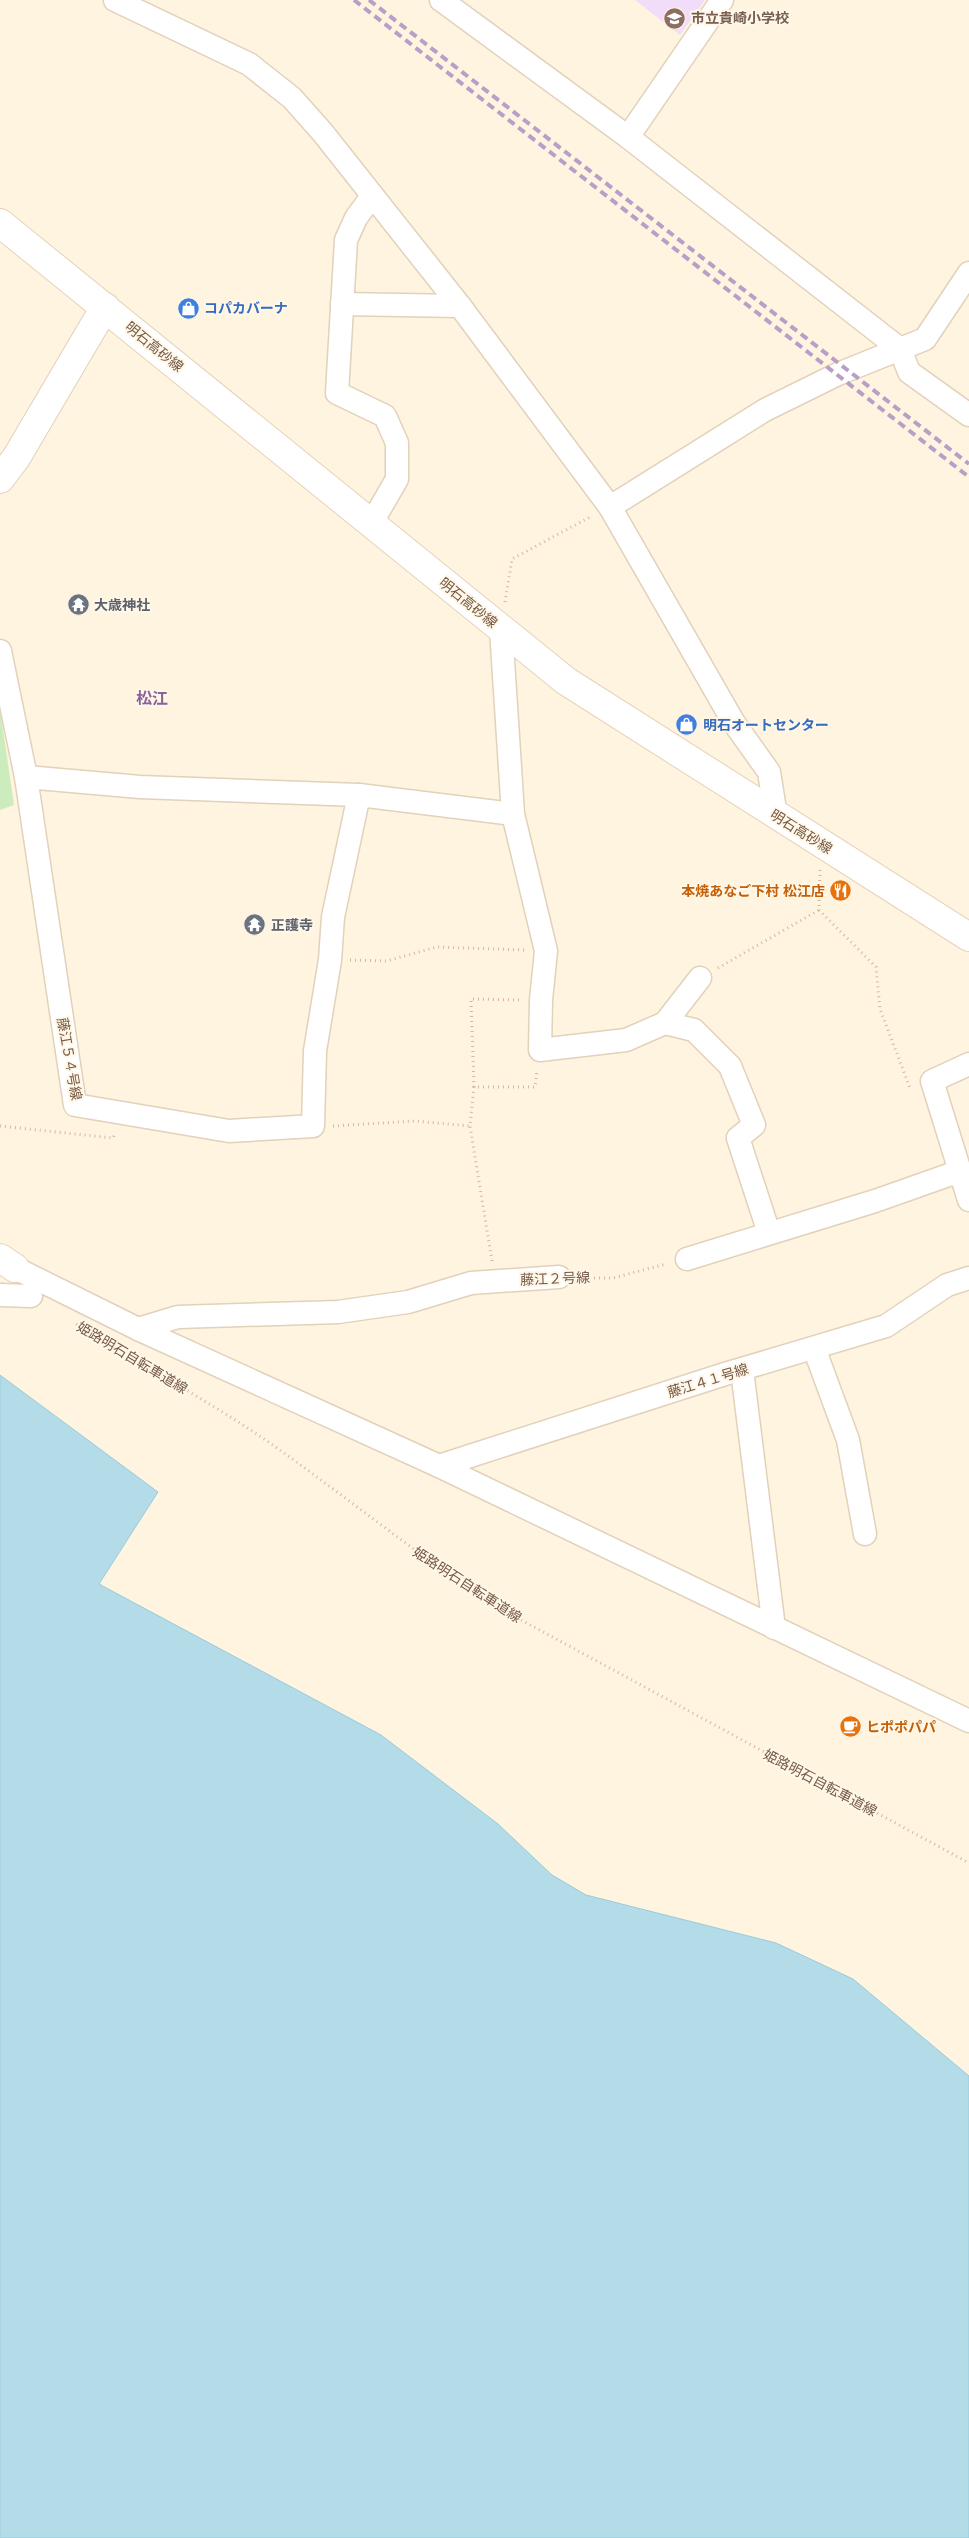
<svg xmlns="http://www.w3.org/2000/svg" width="969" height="2538" viewBox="0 0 969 2538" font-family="'Nunito Sans','Noto Sans JP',sans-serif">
<rect width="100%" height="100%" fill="#fef4e0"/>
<!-- education -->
<path fill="#f1ddfa" d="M635 0H705L680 35Z"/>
<!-- green -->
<path fill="#cdecbe" d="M0 709 14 805 0 810Z"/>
<!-- water -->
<path fill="#b3dce8" stroke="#99cbda" d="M0 1375 158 1492 99 1584 381 1735 498 1824 552 1875 586 1895 776 1943 853 1979 969 2076V2538H0Z"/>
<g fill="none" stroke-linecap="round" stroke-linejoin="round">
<defs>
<g id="minor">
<path d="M115 0 249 64 292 98 323 133 460 306 610 507 734 723 769 772 776 816"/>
<path d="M441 0 628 137"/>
<path d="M722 0 628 137 900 349 909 372 969 415"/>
<path d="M342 304 460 306"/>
<path d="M610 507 765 410 838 374 925 339 969 273"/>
<path d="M371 524 397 479V443L385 416 337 393 346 240 356 218 372 196"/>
<path d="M501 629 513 814 546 951 541 1000 540 1050 626 1040 665 1023 700 978"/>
<path d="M0 651 26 777 75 1105 229 1131 313 1126 315 1051 330 960 333 917 359 795"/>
<path d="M26 777 140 787 359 795 513 814"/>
<path d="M665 1023 694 1030 730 1066 754 1125 738 1138 769 1233"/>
<path d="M969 1064 932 1081 969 1200"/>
<path d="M687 1259 875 1201 960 1171"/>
<path d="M15 1268 138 1329 439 1466 969 1721"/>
<path d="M0 1295 31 1296"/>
<path d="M138 1329 178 1317 338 1312 408 1302 471 1283 559 1277"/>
<path d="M814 1348 848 1440 865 1534"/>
<path d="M742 1370 774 1628"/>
<path d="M439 1466 725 1374 886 1326 947 1285 969 1278"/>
</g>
<path id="tertiary" d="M0 479 16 458 105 307"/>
<g id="secondary">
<path d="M0 223 566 681 969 937"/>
<path d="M0 1258 15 1268"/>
</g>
</defs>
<!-- minor casing -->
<use href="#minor" stroke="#e2d1bb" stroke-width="25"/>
<!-- tertiary casing -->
<use href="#tertiary" stroke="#e2d1bb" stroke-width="30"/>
<!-- secondary casing -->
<use href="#secondary" stroke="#e7d2b9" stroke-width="30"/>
<!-- path -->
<g stroke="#d9b799" stroke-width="3" stroke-dasharray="1 4" stroke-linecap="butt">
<path d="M505 602 512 559 592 516"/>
<path d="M820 870 819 910 876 967 880 1009 910 1088"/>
<path d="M350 960 386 961 437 947 525 950"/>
<path d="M718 968 819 910"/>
<path d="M474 1087 471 999 520 1000"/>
<path d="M0 1126 113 1138 115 1133"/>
<path d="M333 1126 415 1121 470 1126"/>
<path d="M492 1261 470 1126 474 1087H535L537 1070"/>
<path d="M579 1278H613L666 1264"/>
<path d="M76 1324C139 1364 206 1399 267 1441 350 1499 426 1563 512 1615L969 1863"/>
</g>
<!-- minor -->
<use href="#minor" stroke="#fff" stroke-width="22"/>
<!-- tertiary -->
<use href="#tertiary" stroke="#fff" stroke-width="28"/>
<!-- secondary -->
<use href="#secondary" stroke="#fff" stroke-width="28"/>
<!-- rail -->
<g stroke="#b79fc7" stroke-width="4" stroke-dasharray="8 5" stroke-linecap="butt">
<path d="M354 0 969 477"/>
<path d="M369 0 969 464"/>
</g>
</g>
<!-- icons -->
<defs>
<symbol id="school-disc" viewBox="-11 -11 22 22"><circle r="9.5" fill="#8d6e63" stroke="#fff7e7"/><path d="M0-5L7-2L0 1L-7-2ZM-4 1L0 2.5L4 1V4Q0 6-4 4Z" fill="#fff"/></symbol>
<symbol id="shop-disc" viewBox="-11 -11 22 22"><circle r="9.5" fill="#3f7fe0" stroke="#fff7e7"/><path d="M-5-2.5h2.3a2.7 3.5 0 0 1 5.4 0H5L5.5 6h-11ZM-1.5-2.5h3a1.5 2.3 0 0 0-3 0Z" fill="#fff"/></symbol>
<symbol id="temple-disc" viewBox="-11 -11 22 22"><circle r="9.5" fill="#6b7280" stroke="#fff7e7"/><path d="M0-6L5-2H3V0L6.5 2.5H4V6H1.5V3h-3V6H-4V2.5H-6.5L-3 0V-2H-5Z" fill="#fff"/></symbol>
<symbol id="restaurant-disc" viewBox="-11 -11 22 22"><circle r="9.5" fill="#e8710a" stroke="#fff7e7"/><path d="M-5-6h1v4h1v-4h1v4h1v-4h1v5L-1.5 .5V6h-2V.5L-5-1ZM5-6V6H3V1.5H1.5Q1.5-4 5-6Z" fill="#fff"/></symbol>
<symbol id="cafe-disc" viewBox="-11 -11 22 22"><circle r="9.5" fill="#e8710a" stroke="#fff7e7"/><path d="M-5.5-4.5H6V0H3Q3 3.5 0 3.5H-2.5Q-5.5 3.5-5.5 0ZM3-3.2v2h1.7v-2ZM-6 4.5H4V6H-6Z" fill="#fff"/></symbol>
</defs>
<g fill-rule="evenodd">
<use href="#school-disc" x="662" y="6" width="25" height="25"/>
<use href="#shop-disc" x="176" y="296" width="25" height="25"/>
<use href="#temple-disc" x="66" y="592" width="25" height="25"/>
<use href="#shop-disc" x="674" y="712" width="25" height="25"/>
<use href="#restaurant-disc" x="828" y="878" width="25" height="25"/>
<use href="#temple-disc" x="242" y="912" width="25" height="25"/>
<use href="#cafe-disc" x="838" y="1714" width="25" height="25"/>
</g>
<g text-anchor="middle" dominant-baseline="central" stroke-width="4" stroke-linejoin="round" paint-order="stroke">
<!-- education labels -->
<g font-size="14" font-weight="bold" fill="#785e54" stroke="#fff7e7" text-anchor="start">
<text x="691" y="18">市立貴崎小学校</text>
</g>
<!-- shop labels -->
<g font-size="14" font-weight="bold" fill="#366cbe" stroke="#fff7e7" text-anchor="start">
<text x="204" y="308">コパカバーナ</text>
<text x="703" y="725">明石オートセンター</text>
</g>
<!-- street labels -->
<g font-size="14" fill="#765a46" stroke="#fff7e7">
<text transform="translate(154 347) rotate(39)">明石高砂線</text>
<text transform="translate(468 603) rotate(39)">明石高砂線</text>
<text transform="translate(801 832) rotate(32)">明石高砂線</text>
<text transform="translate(69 1059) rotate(80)">藤江５４号線</text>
<text transform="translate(555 1279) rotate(-2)">藤江２号線</text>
<text transform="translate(132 1358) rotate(31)">姫路明石自転車道線</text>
<text transform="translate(708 1381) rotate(-17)">藤江４１号線</text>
<text transform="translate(467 1585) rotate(33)">姫路明石自転車道線</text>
<text transform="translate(820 1783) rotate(28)">姫路明石自転車道線</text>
</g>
<!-- worship labels -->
<g font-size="14" font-weight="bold" fill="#5b616d" stroke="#fff7e7" text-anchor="start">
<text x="94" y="605">大歳神社</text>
<text x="271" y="925">正護寺</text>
</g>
<!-- food labels -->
<g font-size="14" font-weight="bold" fill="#c56008" stroke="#fff7e7" text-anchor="end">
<text x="825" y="891">本焼あなご下村 松江店</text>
<text x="866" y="1727" text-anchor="start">ヒポポパパ</text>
</g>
<!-- quarter labels -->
<g font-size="16" font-weight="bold" fill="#8b619a" stroke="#fff7e7">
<text x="152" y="699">松江</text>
</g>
</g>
</svg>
